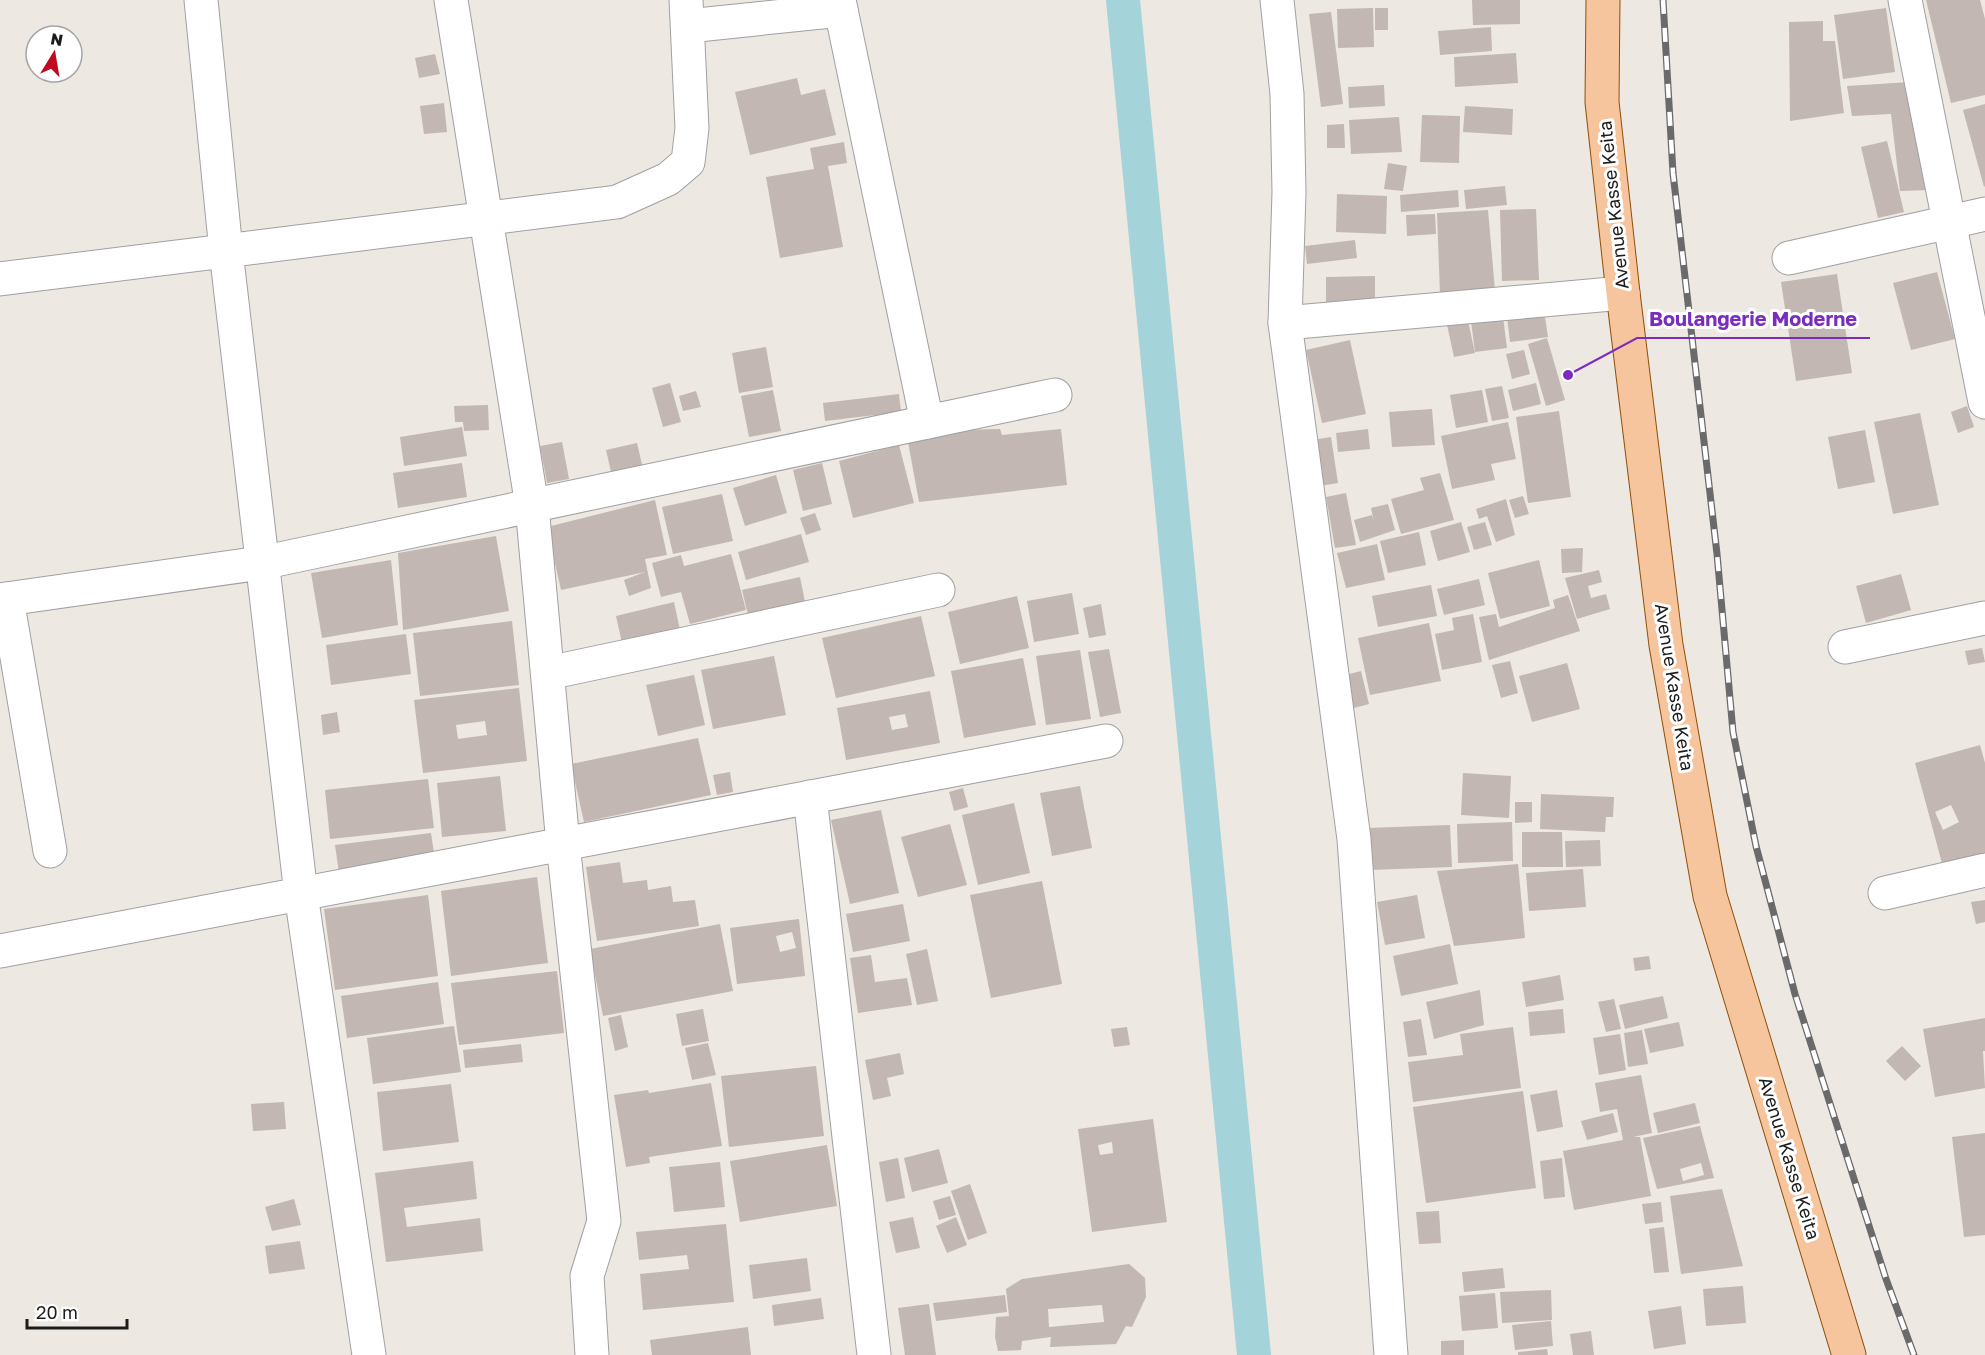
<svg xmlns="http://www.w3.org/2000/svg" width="1985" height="1355" viewBox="0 0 1985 1355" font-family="'Golos Text',sans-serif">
<rect width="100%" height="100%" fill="#ede8e2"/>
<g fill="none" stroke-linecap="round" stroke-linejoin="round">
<!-- canal -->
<path stroke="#a4d4d9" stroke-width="34" d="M1123 0 1254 1355"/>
</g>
<!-- building -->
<g fill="#c2b7b2" fill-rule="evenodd">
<path d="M1472 0H1520V24L1473 25Z"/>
<path d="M1926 0H1980L1985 19V95L1951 103Z"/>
<path d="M1373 8 1374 47 1338 48 1337 9Z"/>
<rect x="1375" y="8" width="13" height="22"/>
<path d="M1886 8 1895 72 1843 79 1834 15Z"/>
<path d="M1331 12 1343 104 1321 107 1309 14Z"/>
<path d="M1823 21V41H1835L1844 113 1790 121 1789 22Z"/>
<path d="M1491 27 1492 51 1440 55 1438 31Z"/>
<path d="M1516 53 1518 83 1455 87 1454 57Z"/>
<path d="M435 54 440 74 419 78 415 58Z"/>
<path d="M797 78 801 95 825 89 836 135 750 155 735 92Z"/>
<path d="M1910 82 1929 190 1900 191 1891 114 1852 116 1847 86Z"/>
<path d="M1384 85 1385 106 1349 108 1348 87Z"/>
<path d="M444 103 447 132 424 134 420 106Z"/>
<path d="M1985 104V186L1984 187 1963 110Z"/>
<path d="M1465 106 1513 109 1512 135 1463 132Z"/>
<path d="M1422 115 1460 116 1459 163 1420 162Z"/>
<path d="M1399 117 1402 152 1351 154 1349 120Z"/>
<path d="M1344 124 1345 148H1327V125Z"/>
<path d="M1887 141 1904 212 1878 218 1861 147Z"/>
<path d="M844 142 847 163 828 166 843 247 780 258 766 177 814 169 810 148Z"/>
<path d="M1388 163 1407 166 1403 191 1384 189Z"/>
<path d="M1505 186 1507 205 1466 209 1464 190Z"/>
<path d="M1458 190 1459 207 1401 212 1400 195Z"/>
<path d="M1337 194 1387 196 1386 234 1336 232Z"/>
<path d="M1536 209 1539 280 1502 281 1500 210Z"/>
<path d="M1488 210 1495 290 1440 294 1437 213Z"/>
<path d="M1435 214 1436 234 1407 236 1406 215Z"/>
<path d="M1355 240 1357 258 1307 264 1305 246Z"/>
<path d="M1937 272 1955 339 1911 350 1893 283Z"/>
<path d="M1837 274 1852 373 1796 381 1781 282Z"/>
<path d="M1375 276V307H1326V277Z"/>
<path d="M1544 310 1548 337 1510 342 1507 317Z"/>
<path d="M1503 317 1507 348 1475 352 1471 321Z"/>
<path d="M1468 321 1475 353 1454 357 1447 325Z"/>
<path d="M1547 338 1565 400 1546 406 1528 344Z"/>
<path d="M1350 340 1366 414 1322 423 1306 350Z"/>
<path d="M766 347 773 387 739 393 732 353Z"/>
<path d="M1524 350 1530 374 1512 379 1506 354Z"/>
<path d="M670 383 681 422 663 427 652 388Z"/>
<path d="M1536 383 1541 404 1513 411 1508 390Z"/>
<path d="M1502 386 1509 418 1492 421 1485 389Z"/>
<path d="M773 390 781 431 749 437 741 396Z"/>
<path d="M1482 390 1488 422 1456 428 1450 395Z"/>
<path d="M696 391 701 407 683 411 679 396Z"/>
<path d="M899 394 901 412 825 421 823 403Z"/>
<path d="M488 405 489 430 464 431 463 422H455L454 406Z"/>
<path d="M1967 406 1974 427 1958 433 1951 412Z"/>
<path d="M1432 409 1435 445 1392 447 1389 412Z"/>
<path d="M1559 411 1571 497 1528 503 1516 417Z"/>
<path d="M1920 413 1939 505 1893 514 1874 422Z"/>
<path d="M1508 422 1516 459 1491 464 1495 480 1452 489 1441 436Z"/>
<path d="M462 427 467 456 404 466 400 437Z"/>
<path d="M1000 429 1002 435 1061 429 1067 485 919 502 906 431Z"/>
<path d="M1368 429 1370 449 1338 452 1336 433Z"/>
<path d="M1865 430 1875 482 1838 489 1828 437Z"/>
<path d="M1331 437 1338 483 1319 486 1312 440Z"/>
<path d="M562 442 569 479 547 483 540 446Z"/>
<path d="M637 443 643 469 612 476 606 450Z"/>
<path d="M899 445 914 503 853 518 839 461Z"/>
<path d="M462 463 467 497 398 508 393 473Z"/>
<path d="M822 463 832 504 803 511 793 470Z"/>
<path d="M1440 473 1454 520 1401 534 1391 499 1424 490 1420 478Z"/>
<path d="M776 475 787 513 745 526 733 488Z"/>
<path d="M1346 493 1356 545 1335 548 1326 497Z"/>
<path d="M722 494 733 541 673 554 662 507Z"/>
<path d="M1523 496 1529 514 1515 518 1509 500Z"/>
<path d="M1506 499 1515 535 1496 542 1487 516 1479 519 1476 509Z"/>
<path d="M655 500 667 555 645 559 651 588 629 596 624 580 645 572 561 590 547 527Z"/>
<path d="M1388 504 1395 530 1360 542 1354 520 1372 515 1374 522 1371 508Z"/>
<path d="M815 513 821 530 806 535 800 518Z"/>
<path d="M1461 522 1470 552 1438 561 1430 531Z"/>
<path d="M1485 522 1492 545 1474 550 1467 527Z"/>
<path d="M1419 532 1426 565 1388 573 1380 541Z"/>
<path d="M801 534 809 562 746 580 738 552Z"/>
<path d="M496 536 509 611 403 630 398 553Z"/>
<path d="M1377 544 1385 580 1346 588 1337 553Z"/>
<path d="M1583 548 1582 572 1562 573 1561 549Z"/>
<path d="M731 554 746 610 690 624 681 592 661 597 652 563 681 555 684 566Z"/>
<path d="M391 560 398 625 322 638 311 573Z"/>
<path d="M1539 560 1550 606 1500 619 1488 573Z"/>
<path d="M1599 570 1602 582 1588 586 1591 598 1606 594 1610 609 1577 619 1565 578Z"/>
<path d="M1901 574 1911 610 1866 623 1856 586Z"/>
<path d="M800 577 805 602 748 615 742 590Z"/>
<path d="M1479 579 1485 605 1444 615 1437 589Z"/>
<path d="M1431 585 1437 616 1378 627 1372 596Z"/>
<path d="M1072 593 1079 634 1034 642 1027 601Z"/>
<path d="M1568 595 1580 631 1489 660 1479 617 1496 614 1499 627 1555 608 1553 600Z"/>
<path d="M1017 596 1029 648 960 664 948 612Z"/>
<path d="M674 602 680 630 622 643 616 616Z"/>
<path d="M1101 604 1106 635 1089 638 1083 608Z"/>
<path d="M1473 614 1482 662 1442 670 1435 634 1454 630 1452 618Z"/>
<path d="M921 616 935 676 836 698 822 638Z"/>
<path d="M512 621 519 685 420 696 413 633Z"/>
<path d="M1429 623 1441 681 1370 695 1358 638Z"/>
<path d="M406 634 411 674 331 685 326 645Z"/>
<path d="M1982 648 1985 662 1968 665 1965 651Z"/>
<path d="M1109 649 1121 713 1100 717 1088 652Z"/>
<path d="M1080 650 1091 719 1046 725 1036 656Z"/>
<path d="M774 656 786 715 713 729 701 670Z"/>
<path d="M1023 658 1036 725 964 738 951 671Z"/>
<path d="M1510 661 1518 693 1501 698 1492 665Z"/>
<path d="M1567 663 1580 709 1532 722 1519 676Z"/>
<path d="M1361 671 1369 704 1354 708 1346 675Z"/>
<path d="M694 675 705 725 658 736 646 685Z"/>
<path d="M519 688 527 761 423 773 414 700ZM485 721 487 735 458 739 456 725Z"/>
<path d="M930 691 940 743 846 760 837 708ZM905 714 908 727 892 730 889 717Z"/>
<path d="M337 712 340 732 323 735 321 715Z"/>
<path d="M698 738 711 795 584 822 571 764Z"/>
<path d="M1980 745 1985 763V856L1943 867 1915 763ZM1951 805 1959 822 1943 830 1935 812Z"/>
<path d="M730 772 733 792 717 795 713 775Z"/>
<path d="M1463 773 1511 776 1509 818 1461 815Z"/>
<path d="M500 776 506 831 442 837 437 783Z"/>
<path d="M428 779 434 828 330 839 325 790Z"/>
<path d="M1080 786 1092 848 1052 856 1040 793Z"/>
<path d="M963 788 968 807 954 811 949 792Z"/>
<path d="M1541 794 1614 797 1613 817H1606L1605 832 1540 829Z"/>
<path d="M1515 802H1532V822L1515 823Z"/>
<path d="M1014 803 1030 873 978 885 962 815Z"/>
<path d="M881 810 899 893 850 904 831 820Z"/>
<path d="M1512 822 1513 861 1458 863 1457 824Z"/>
<path d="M950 824 967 885 918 897 901 837Z"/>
<path d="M1450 825 1452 867 1369 870 1367 828Z"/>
<path d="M1522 832H1562L1563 867H1522Z"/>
<path d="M431 833 435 860 339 873 335 845Z"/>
<path d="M1600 840 1601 866 1566 867 1565 841Z"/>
<path d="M620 862 623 883 647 880 648 890 671 886 673 902 695 900 699 926 597 941 586 867Z"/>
<path d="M1518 864 1525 938 1454 946 1437 871Z"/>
<path d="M1583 869 1586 907 1529 911 1526 873Z"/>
<path d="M537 877 548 963 451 976 441 891Z"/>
<path d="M1042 881 1062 984 991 998 970 895Z"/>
<path d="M428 895 438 976 335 990 324 909Z"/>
<path d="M1417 895 1425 938 1385 945 1377 902Z"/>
<path d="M1985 900V922L1976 924 1971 902Z"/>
<path d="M903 904 910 941 853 952 846 914Z"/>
<path d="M799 919 805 976 737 984 730 928ZM792 932 796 948 780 952 776 936Z"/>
<path d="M720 924 733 991 603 1016 590 949Z"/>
<path d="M1450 944 1458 984 1401 996 1393 956Z"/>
<path d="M927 949 938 1001 917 1005 906 954Z"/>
<path d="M871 955 875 982 907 978 912 1005 858 1013 850 958Z"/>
<path d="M1649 956 1651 969 1635 971 1633 958Z"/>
<path d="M557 971 564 1033 459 1045 451 983Z"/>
<path d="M1560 975 1564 1000 1526 1007 1522 982Z"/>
<path d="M438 982 444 1024 347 1038 341 996Z"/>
<path d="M1480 990 1484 1025 1434 1039 1426 1002Z"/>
<path d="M1663 996 1668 1018 1625 1029 1619 1005Z"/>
<path d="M1614 999 1621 1029 1606 1032 1598 1002Z"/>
<path d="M703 1009 709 1041 682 1046 676 1014Z"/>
<path d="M1563 1009 1565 1033 1530 1036 1528 1012Z"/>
<path d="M621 1015 628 1047 615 1051 608 1018Z"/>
<path d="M1985 1018V1051H1983L1985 1088 1935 1097 1923 1029Z"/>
<path d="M1421 1019 1427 1055 1408 1057 1403 1022Z"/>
<path d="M1679 1022 1684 1046 1650 1053 1644 1029Z"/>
<path d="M454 1026 461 1072 373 1084 367 1038Z"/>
<path d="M1127 1027 1130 1045 1114 1047 1111 1029Z"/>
<path d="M1513 1027 1521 1088 1413 1102 1408 1062 1463 1055 1460 1034Z"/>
<path d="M1642 1030 1648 1064 1628 1067 1624 1033Z"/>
<path d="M1620 1034 1626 1070 1599 1075 1593 1038Z"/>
<path d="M708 1043 716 1075 692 1080 685 1048Z"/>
<path d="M521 1044 523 1062 465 1068 463 1050Z"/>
<path d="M1902 1046 1921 1066 1905 1081 1886 1061Z"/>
<path d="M900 1053 904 1074 887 1078 891 1096 873 1100 865 1060Z"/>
<path d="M816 1066 824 1136 729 1147 721 1076Z"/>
<path d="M1641 1075 1652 1133 1633 1137H1640L1651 1196 1574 1210 1563 1151 1623 1140 1617 1109 1600 1112 1595 1083Z"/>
<path d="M711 1083 722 1146 649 1157 650 1163 626 1167 614 1095 648 1090 649 1093Z"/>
<path d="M451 1084 459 1142 383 1151 377 1092Z"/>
<path d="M1557 1090 1563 1127 1537 1132 1530 1095Z"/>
<path d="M1523 1091 1536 1188 1426 1203 1413 1107Z"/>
<path d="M284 1102 286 1129 253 1131 251 1104Z"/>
<path d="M1695 1103 1700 1123 1658 1133 1653 1113Z"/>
<path d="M1613 1113 1618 1132 1587 1140 1581 1121Z"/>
<path d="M1153 1119 1167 1222 1092 1232 1078 1129ZM1112 1142 1113 1153 1100 1155 1098 1145Z"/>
<path d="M1700 1126 1714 1178 1657 1189 1643 1138ZM1701 1163 1704 1175 1683 1181 1680 1169Z"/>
<path d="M1985 1133V1235L1964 1237 1952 1137Z"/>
<path d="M827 1145 837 1206 740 1222 730 1161Z"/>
<path d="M939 1149 948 1183 912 1192 904 1158Z"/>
<path d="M898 1158 905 1198 886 1202 879 1162Z"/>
<path d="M1562 1158 1565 1197 1544 1199 1540 1161Z"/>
<path d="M473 1161 477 1199 404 1208 407 1227 480 1218 483 1251 386 1262 375 1173Z"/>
<path d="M720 1162 725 1207 674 1212 669 1167Z"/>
<path d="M970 1184 987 1233 968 1240 951 1191Z"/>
<path d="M1722 1189 1743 1266 1681 1274 1670 1196Z"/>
<path d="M950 1196 956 1215 939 1220 933 1201Z"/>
<path d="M294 1199 301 1225 272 1231 265 1207Z"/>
<path d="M1661 1202 1663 1222 1645 1224 1642 1204Z"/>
<path d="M1439 1211 1441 1243 1419 1244 1416 1212Z"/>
<path d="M913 1217 920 1248 896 1253 889 1222Z"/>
<path d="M956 1217 967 1245 947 1253 936 1226Z"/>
<path d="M726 1224 734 1302 643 1310 640 1274 689 1269 687 1255 639 1260 636 1232Z"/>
<path d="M1664 1227 1669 1272 1654 1273 1649 1229Z"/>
<path d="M300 1241 305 1269 269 1274 265 1246Z"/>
<path d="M807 1258 811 1291 753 1299 749 1265Z"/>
<path d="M1129 1264 1145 1278 1146 1297 1132 1327 1126 1326 1116 1344 1050 1347 1051 1337 1022 1341 1021 1350 998 1351 995 1337 996 1317 1009 1316 1006 1289 1022 1279ZM1102 1305 1104 1322 1049 1327 1048 1309Z"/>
<path d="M1503 1268 1505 1288 1464 1292 1462 1272Z"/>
<path d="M1743 1286 1746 1323 1706 1326 1703 1289Z"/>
<path d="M1551 1290 1552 1320 1502 1323 1500 1292Z"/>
<path d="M1495 1293 1498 1328 1462 1331 1459 1296Z"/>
<path d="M1005 1295 1007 1312 936 1321 933 1303Z"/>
<path d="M821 1298 824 1319 774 1326 772 1305Z"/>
<path d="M929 1304 936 1355H905L898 1308Z"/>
<path d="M1681 1306 1686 1344 1654 1349 1648 1311Z"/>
<path d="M1551 1321 1553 1346 1515 1350 1512 1325Z"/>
<path d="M748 1327 751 1355H652L650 1340Z"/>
<path d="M1591 1331 1594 1355H1573L1570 1334Z"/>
<path d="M1464 1340V1355H1441V1341Z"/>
<path d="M1547 1349 1548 1355H1518V1352Z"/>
</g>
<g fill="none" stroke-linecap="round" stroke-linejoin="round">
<defs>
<g id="minor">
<path d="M201 0 226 251 301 894 369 1355"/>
<path d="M451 0 532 506 563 844 604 1221 587 1276 592 1355"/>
<path d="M839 0 927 422"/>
<path d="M1277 0 1287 94 1289 192 1285 323 1354 839 1391 1355"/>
<path d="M1905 0 1985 402"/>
<path d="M688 26 841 10"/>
<path d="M1789 258 1985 214"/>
<path d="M0 279 617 202 668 179 688 162 692 128 686 0"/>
<path d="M1285 323 1623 293"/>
<path d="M7 599 50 851"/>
<path d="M0 600 261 563 1055 395"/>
<path d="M1845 647 1985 618"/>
<path d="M548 673 938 590"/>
<path d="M810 797 874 1355"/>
<path d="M1885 893 1985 870"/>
<path d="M0 951 1106 741"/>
</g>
<path id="major" d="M1603 0 1602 102 1623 293 1666 645 1710 896 1849 1355"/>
</defs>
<!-- minor casing -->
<use href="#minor" stroke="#a0a0a0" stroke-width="35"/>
<!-- major casing -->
<use href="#major" stroke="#8e5006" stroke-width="35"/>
<!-- minor -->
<use href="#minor" stroke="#fff" stroke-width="33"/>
<!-- major -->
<use href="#major" stroke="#f7c59d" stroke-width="33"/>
<defs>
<path id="rail" d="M1663 0 1673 173 1717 554 1733 732 1756 846 1795 994 1886 1279 1914 1355"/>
</defs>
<!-- rail casing -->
<use href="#rail" stroke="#6a6a6a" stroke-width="7"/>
<!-- rail -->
<use href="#rail" stroke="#fff" stroke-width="4.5" stroke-dasharray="14" stroke-linecap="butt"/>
</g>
<g text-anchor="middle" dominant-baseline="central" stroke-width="6" stroke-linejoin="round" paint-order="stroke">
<!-- street labels -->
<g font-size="18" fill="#1c1c1c" stroke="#fff">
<text transform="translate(1613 205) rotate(-96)">Avenue Kasse Keita</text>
<text transform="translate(1675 687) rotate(81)">Avenue Kasse Keita</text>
<text transform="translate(1790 1158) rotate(73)">Avenue Kasse Keita</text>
</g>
</g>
<!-- callouts -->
<path fill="none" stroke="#7b2cbf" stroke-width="2" d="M1568 375L1637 338H1870"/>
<circle fill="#7b2cbf" stroke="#fff" stroke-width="2" cx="1568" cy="375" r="6"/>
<g font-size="20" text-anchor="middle" font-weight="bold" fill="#7b2cbf" stroke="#fff" stroke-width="6" stroke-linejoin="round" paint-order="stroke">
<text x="1753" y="326">Boulangerie Moderne</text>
</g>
<!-- north arrow -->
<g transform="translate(54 54) rotate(11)"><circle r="28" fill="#ffffff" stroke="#a4a4a4" stroke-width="1.5"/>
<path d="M0-4.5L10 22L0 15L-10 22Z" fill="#c00920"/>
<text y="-9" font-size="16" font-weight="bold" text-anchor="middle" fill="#1c1c1c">N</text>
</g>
<!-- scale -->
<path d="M27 1319v9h100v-9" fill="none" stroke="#1c1c1c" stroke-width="3"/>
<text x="36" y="1319" font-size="18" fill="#1c1c1c" stroke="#ffffff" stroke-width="4.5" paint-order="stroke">20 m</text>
</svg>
